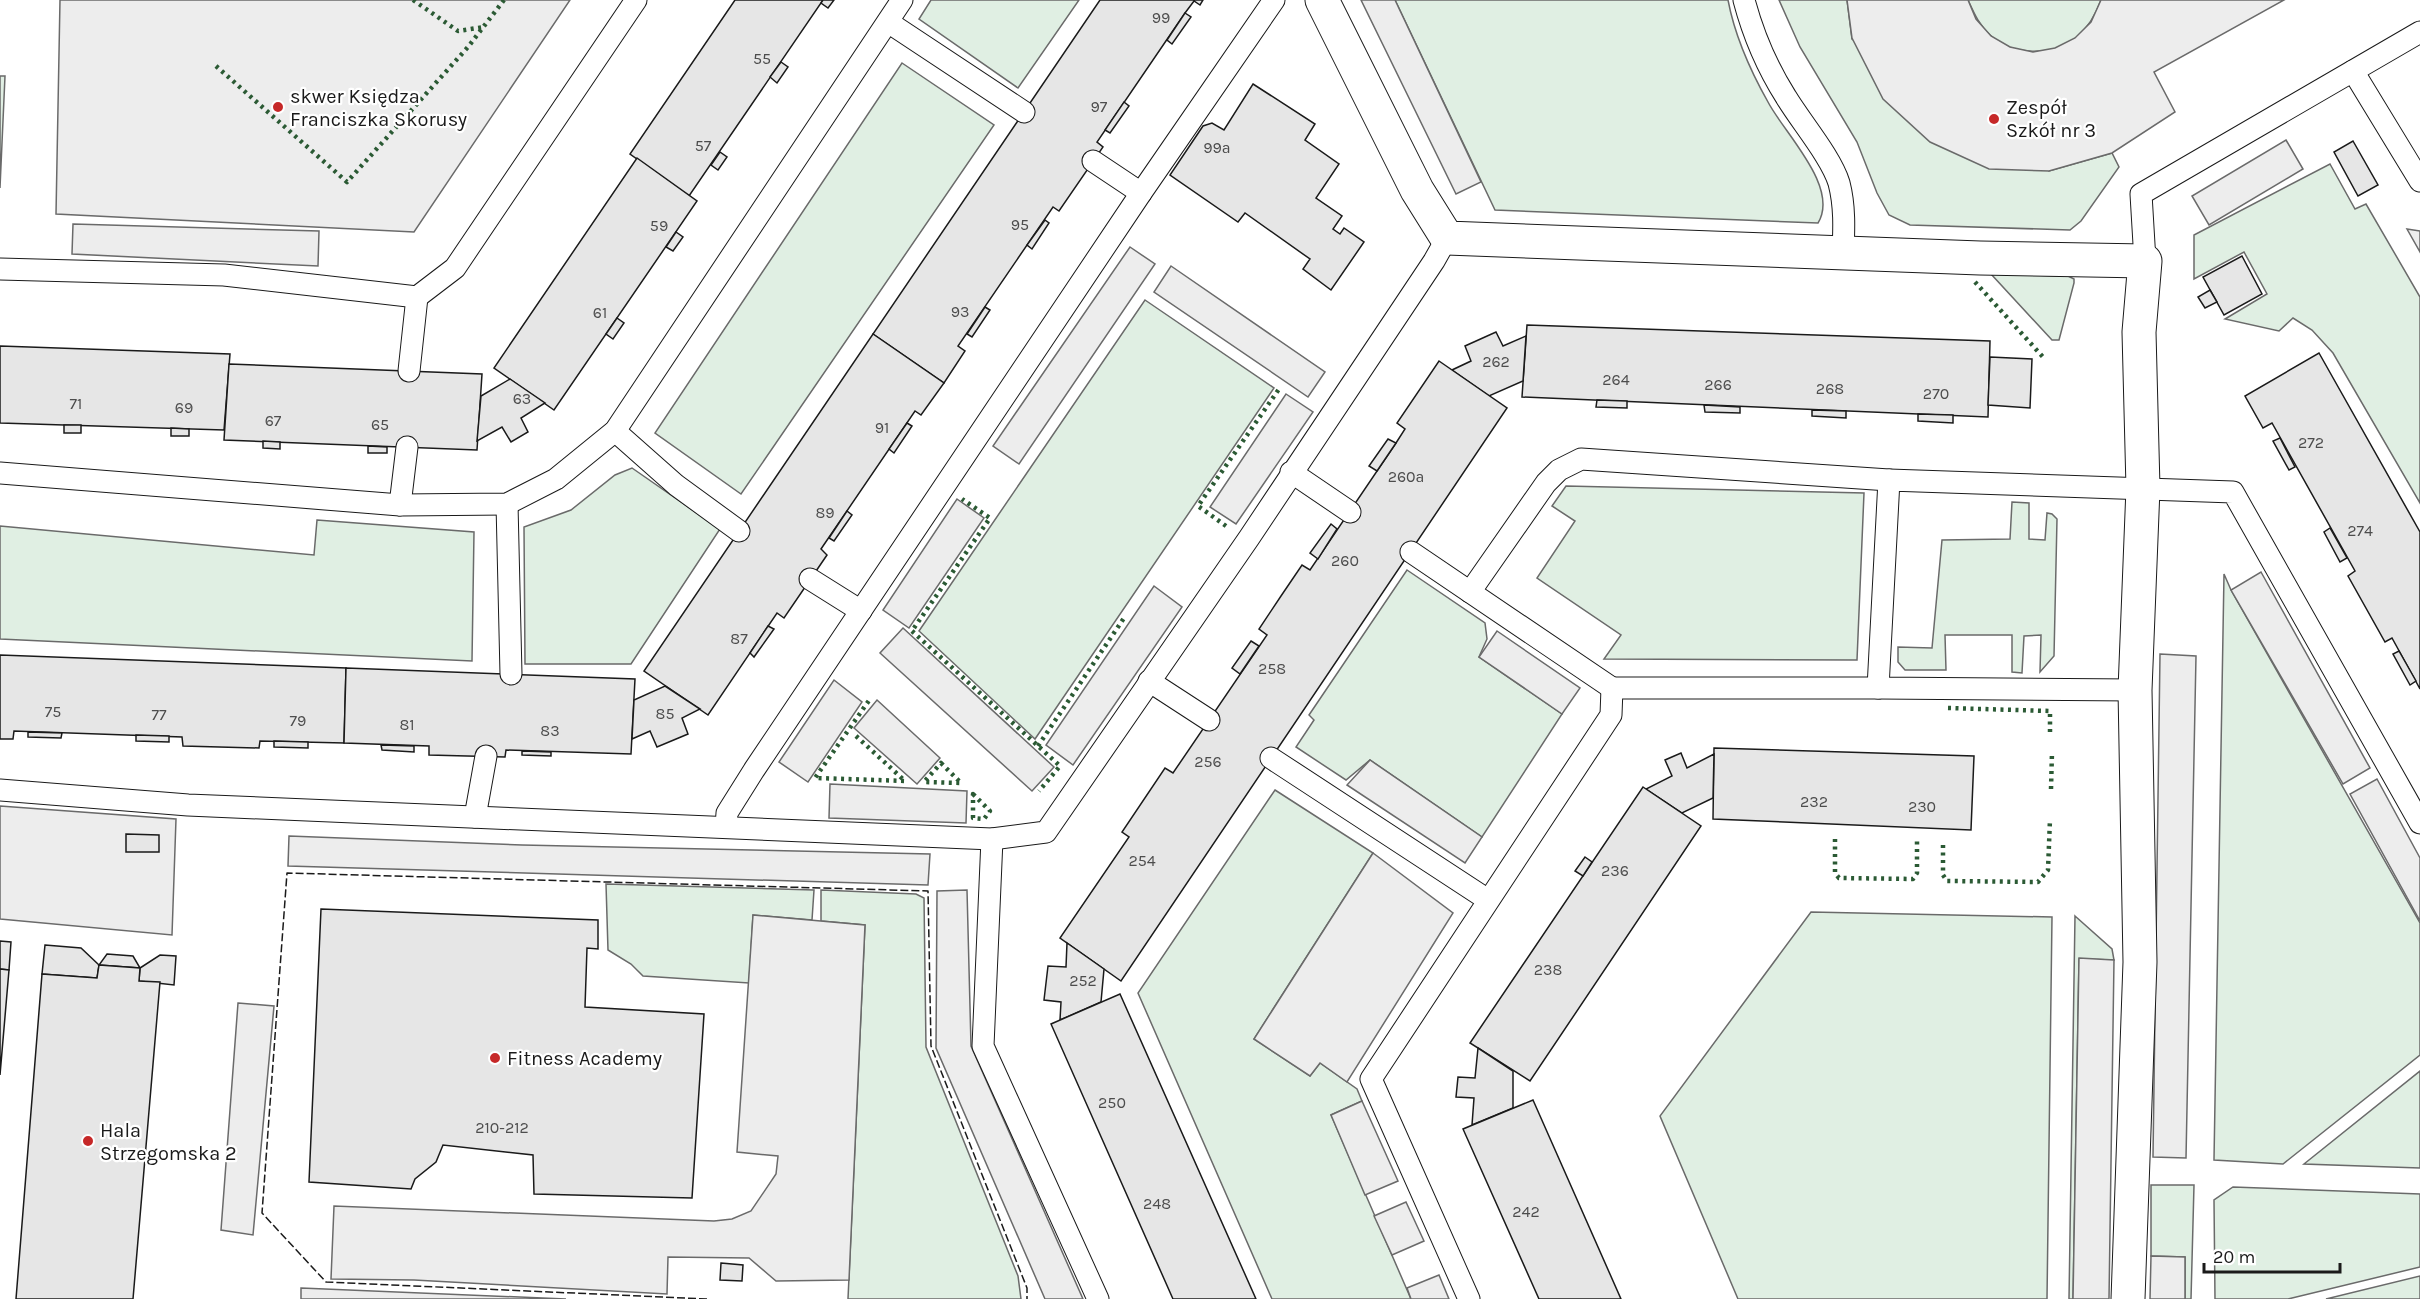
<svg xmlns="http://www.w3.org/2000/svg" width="2420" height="1299" viewBox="0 0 2420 1299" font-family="Karla,sans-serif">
<rect width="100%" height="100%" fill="#fff"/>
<!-- green -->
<g fill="#e0efe3" stroke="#6a6a6a" stroke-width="1.5">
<path d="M931 0H1079L1018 88 919 19Z"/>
<path d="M1395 0H1728C1735 37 1750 70 1768 102 1784 133 1840 187 1818 223L1495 210Z"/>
<path d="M1779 0H1847L1852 39 2049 171 2112 153 2119 167 2081 221 2070 230 1910 225 1889 215 1877 193 1857 142 1800 47Z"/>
<path d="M1968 0H2101C2096 14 2088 28 2076 38 2052 56 2012 56 1990 35 1979 25 1974 13 1968 0Z"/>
<path d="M902 63 994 125 741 494 655 433Z"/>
<path d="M0 76H5L0 188Z"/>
<path d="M2330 164 2355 209 2366 204 2420 297V503L2333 353 2312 330 2293 318 2279 331 2225 319 2267 294 2244 252 2194 279V235Z"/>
<path d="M1991 274 2068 276 2074 279V283L2059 340H2052Z"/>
<path d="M1145 300 1274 388 1035 739 919 631Z"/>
<path d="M632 468 720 529 631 664H525L524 527 571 510 615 475Z"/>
<path d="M1566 486 1864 493 1857 660 1604 659 1621 635 1537 578 1575 521 1552 506Z"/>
<path d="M2012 502 2029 503V539L2045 540 2047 513 2052 514 2057 519 2054 656 2040 672 2041 635 2024 636 2022 673 2012 672V635H1945L1946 670H1905L1898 662V647L1932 648 1942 540 2010 539Z"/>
<path d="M317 520 474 532 472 661 0 639V526L314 555Z"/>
<path d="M1407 570 1485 623 1487 639 1479 657 1562 714 1482 837 1370 760 1346 780 1296 747 1314 720 1309 715Z"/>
<path d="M2224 574 2231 590 2420 923V1055L2283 1164 2214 1160Z"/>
<path d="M1275 790 1373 853 1254 1039 1310 1076 1320 1063 1357 1089 1362 1101 1331 1115 1411 1299H1272L1138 993Z"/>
<path d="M606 884 814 890 812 920 753 915 749 983 643 976 631 964 608 950Z"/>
<path d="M821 890 916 894 924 898 926 1047 1018 1276 1021 1299H848L865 925 821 921Z"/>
<path d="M1811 912 2052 917 2047 1299H1738L1660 1116Z"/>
<path d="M2075 916 2112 949 2114 960 2079 959 2073 1299H2069Z"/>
<path d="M2420 1071V1168L2304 1164Z"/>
<path d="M2151 1185H2194L2191 1299H2185V1257L2151 1256Z"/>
<path d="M2233 1187 2420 1194V1267L2288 1299H2215L2214 1200Z"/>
<path d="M2420 1276V1299H2326Z"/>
</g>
<!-- parking -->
<g fill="#ededed" stroke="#6a6a6a" stroke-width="1.5">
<path d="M60 0H570L414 232 56 214Z"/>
<path d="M1361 0H1395L1481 182 1456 194Z"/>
<path d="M1847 0H1968L1976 19 1991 36 2010 47 2033 52 2055 48 2075 38 2091 22 2101 0H2284L2154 72 2175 112 2112 153 2049 171 1989 169 1930 142 1883 99 1852 38Z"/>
<path d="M2286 140 2303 169 2209 225 2192 196Z"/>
<path d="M73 224 319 231 318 266 72 254Z"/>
<path d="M2407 229 2420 231V252Z"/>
<path d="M1130 247 1155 264 1019 464 993 446Z"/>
<path d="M1171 266 1325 372 1308 397 1154 292Z"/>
<path d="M1286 394 1313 412 1236 524 1210 507Z"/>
<path d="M957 499 984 518 909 628 883 610Z"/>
<path d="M2261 572 2370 768 2343 784 2231 590Z"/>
<path d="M1154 586 1182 607 1073 765 1046 745Z"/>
<path d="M903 628 1054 767 1032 791 880 653Z"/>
<path d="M1497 631 1580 688 1562 714 1479 657Z"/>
<path d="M2160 654 2196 656 2186 1158 2153 1157Z"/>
<path d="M834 680 862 702 808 782 779 762Z"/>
<path d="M877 700 940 758 917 784 854 728Z"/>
<path d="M1370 760 1482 837 1465 863 1347 785Z"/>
<path d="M2377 779 2420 858V921L2350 794Z"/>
<path d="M830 784 967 791 966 823 829 818Z"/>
<path d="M0 806 176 819 172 935 0 919Z"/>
<path d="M289 836 522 845 930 854 928 885 288 866Z"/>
<path d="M1373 853 1453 913 1347 1082 1320 1063 1310 1076 1254 1039Z"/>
<path d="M967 890 971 1046 1083 1299H1045L936 1048 937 891Z"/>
<path d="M753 915 865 925 849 1280 776 1281 749 1258 668 1257 667 1294 414 1280 331 1279 334 1206 714 1221 732 1219 751 1211 776 1174 778 1156 737 1152Z"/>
<path d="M2079 958 2114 960 2109 1299H2073Z"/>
<path d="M238 1003 274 1006 253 1235 221 1230Z"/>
<path d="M1362 1101 1398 1181 1365 1195 1331 1115Z"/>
<path d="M1406 1202 1424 1241 1392 1255 1374 1216Z"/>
<path d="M2151 1256 2185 1257V1299H2150Z"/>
<path d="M1439 1275 1449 1299H1411L1407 1288Z"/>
<path d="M301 1288 566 1299H301Z"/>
</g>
<!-- building -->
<g fill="#e6e6e6" stroke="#1a1a1a" stroke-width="1.5">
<path d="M735 0H823L689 196 630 154Z"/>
<path d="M823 0H834L828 8 821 3Z"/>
<path d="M1100 0H1203L1200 5 1194 1 1185 13 1097 142 1103 147 1059 211 1053 207 958 346 965 351 944 383 873 334Z"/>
<path d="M1185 13 1191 17 1172 44 1167 40Z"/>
<path d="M781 62 788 67 777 83 770 77Z"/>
<path d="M1253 84 1315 124 1305 140 1339 164 1316 198 1342 216 1333 229 1340 234 1344 228 1364 242 1331 290 1303 269 1310 259 1245 213 1238 222 1170 175 1203 126 1212 123 1224 130Z"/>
<path d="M1124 102 1129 106 1110 133 1105 130Z"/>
<path d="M2353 141 2378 185 2358 196 2334 152Z"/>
<path d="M720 152 727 157 718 170 711 165Z"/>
<path d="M637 158 697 201 554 410 494 368Z"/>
<path d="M1045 220 1049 223 1032 249 1027 245Z"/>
<path d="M676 232 683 237 673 251 666 247Z"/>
<path d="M2242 256 2262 294 2224 315 2203 277Z"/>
<path d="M2210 290 2217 302 2205 308 2198 297Z"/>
<path d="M985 307 990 310 972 337 967 334Z"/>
<path d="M617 318 624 323 613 339 606 334Z"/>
<path d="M1527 325 1990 341 1988 417 1522 397Z"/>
<path d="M1496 332 1503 346 1526 336 1523 381 1489 396 1452 370 1471 361 1465 346Z"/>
<path d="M873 334 944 383 921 415 915 411 821 549 827 555 784 618 777 613 708 715 644 671Z"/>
<path d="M0 346 230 354 224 430 0 423Z"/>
<path d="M2319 353 2420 532V689L2392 638 2385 642 2348 576 2355 571 2272 423 2263 428 2245 396Z"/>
<path d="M1990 357 2032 359 2030 408 1988 405Z"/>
<path d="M1439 361 1507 408 1121 981 1060 938 1129 837 1122 832 1165 768 1173 773 1267 635 1259 629 1281 596 1302 565 1310 570 1396 443 1405 429 1397 423Z"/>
<path d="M229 364 482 374 477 450 224 440Z"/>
<path d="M510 379 545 403 521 418 528 432 511 442 502 427 477 441 481 396Z"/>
<path d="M1597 400 1627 401V408L1596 407Z"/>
<path d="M1704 405 1740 407V413L1705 412Z"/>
<path d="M1812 410 1846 411V418L1812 416Z"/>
<path d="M1918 414 1953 415V423L1918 421Z"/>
<path d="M907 423 912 426 894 453 889 449Z"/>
<rect x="64" y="425" width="17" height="8"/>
<path d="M171 428 189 429V436H171Z"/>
<path d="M2280 438 2295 467 2289 470 2273 441Z"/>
<path d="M1388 439 1396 443 1377 471 1369 466Z"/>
<path d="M263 441 280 442V449L263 448Z"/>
<path d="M368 446 387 447V453H368Z"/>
<path d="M847 511 852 515 834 541 829 538Z"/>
<path d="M1331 524 1337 529 1318 559 1310 553Z"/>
<path d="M2330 528 2347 558 2340 562 2324 532Z"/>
<path d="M768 626 774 629 754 657 750 653Z"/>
<path d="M1251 641 1259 646 1240 674 1232 668Z"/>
<path d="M2399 651 2416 681 2410 685 2393 654Z"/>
<path d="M0 655 346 668 344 743 260 741 259 748 183 746 182 737 14 731 13 739H0Z"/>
<path d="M346 668 635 679 631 754 506 750 505 757 429 755V746L344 743Z"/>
<path d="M665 686 700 709 682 718 688 734 657 747 650 731 632 739 634 700Z"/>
<path d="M28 732 62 733 61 738 28 737Z"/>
<path d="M136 735 169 736V742L136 741Z"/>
<path d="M274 741 308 742V748L274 747Z"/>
<path d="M381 745 414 746V752L382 750Z"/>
<path d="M1714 748 1974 756 1971 830 1713 819Z"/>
<path d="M522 751 551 752V756L522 755Z"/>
<path d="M1681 753 1687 768 1714 754 1713 798 1682 813 1646 789 1672 776 1665 760Z"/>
<path d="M1643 787 1701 826 1530 1081 1470 1043Z"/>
<path d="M126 834 159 835V852H126Z"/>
<path d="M1585 857 1592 862 1583 876 1575 871Z"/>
<path d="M321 909 598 920V949L587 948 585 1007 704 1014 692 1198 534 1194 533 1155 443 1145 436 1162 415 1179 411 1189 309 1182Z"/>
<path d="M0 941 11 942 9 970 0 969Z"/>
<path d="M1067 943 1104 969 1101 1002 1060 1020 1061 1002 1044 1000 1048 966 1066 967Z"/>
<path d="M45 945 81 948 99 965 97 978 42 974Z"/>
<path d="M107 954 133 956 140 968 99 965Z"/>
<path d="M160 955 176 956 174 985 139 981 140 968Z"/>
<path d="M99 965 140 968 139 981 160 982 133 1299H16L42 974 97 978Z"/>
<path d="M0 969 9 970 0 1075Z"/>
<path d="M1120 994 1256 1299H1173L1051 1024Z"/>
<path d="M1478 1048 1513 1071V1108L1472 1125 1474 1098 1456 1097 1458 1077 1475 1078Z"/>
<path d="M1533 1100 1621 1299H1539L1463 1129Z"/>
<path d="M721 1263 743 1265 742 1281 720 1280Z"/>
</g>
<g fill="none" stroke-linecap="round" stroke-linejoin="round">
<defs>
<g id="lane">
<path d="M1744 0C1753 34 1767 67 1786 97 1801 122 1831 157 1839 183 1845 206 1844 229 1843 252"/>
<path d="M888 22 1024 112"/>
<path d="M2353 71 2420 181"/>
<path d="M1093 161 1141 193"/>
<path d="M2145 261 2141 194 2420 32"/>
<path d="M0 269 224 275 417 297 455 268 636 0"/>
<path d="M409 371 417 297"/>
<path d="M615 431 676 485 739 531"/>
<path d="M1291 472 1350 512"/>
<path d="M0 473 400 505 507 504 556 479 615 431 902 0"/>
<path d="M507 504 511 674"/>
<path d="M400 505 407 447"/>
<path d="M1411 552 1612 688"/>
<path d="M810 579 861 611"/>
<path d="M1470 592 1546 483 1559 470 1581 459 1889 480"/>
<path d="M1149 681 1209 720"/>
<path d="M2135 690 1878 688 1889 480 2233 492 2420 823"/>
<path d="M1271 758 1488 900"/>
<path d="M0 790 188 805 992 839 1046 832 1249 538 1434 261 1447 238"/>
<path d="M475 817 486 756"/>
<path d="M726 827 727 813 754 770 1141 193 1274 0"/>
<path d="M992 839 983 1046 1098 1299"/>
<path d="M1469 1299 1371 1079 1611 715 1612 688H1878"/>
</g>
<path id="street" d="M1322 0 1417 190 1447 238 1980 258 2145 261 2139 332 2143 488 2135 690 2140 962 2128 1299"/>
</defs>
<!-- lane casing -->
<use href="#lane" stroke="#1a1a1a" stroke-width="23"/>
<!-- street casing -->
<use href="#street" stroke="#1a1a1a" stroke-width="35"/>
<!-- lane -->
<use href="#lane" stroke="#fff" stroke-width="21"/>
<!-- street -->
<use href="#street" stroke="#fff" stroke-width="33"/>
<!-- hedge -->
<g stroke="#2b5a34" stroke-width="4.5" stroke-dasharray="3 4.5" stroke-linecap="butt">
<path d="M413 0 458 31 484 27"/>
<path d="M216 66 347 182 468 47 504 0"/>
<path d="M1975 282 2043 357"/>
<path d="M1226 526 1198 506 1279 389"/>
<path d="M914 628 990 518 962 499"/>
<path d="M912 631 1060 766 1039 791"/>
<path d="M1948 708 2050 711V736"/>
<path d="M856 736 905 781 815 778 870 699"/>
<path d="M1038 746 1124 618"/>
<path d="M941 763 961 783 924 782Z"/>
<path d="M2051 789 2052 752"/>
<path d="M973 794 990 811 984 819 973 818Z"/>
<path d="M1835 839V873L1839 878 1913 879 1917 873V837"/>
<path d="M1943 845V875L1947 881 2038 882 2048 870 2050 819"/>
</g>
<!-- fence -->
<path stroke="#1a1a1a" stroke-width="1.5" stroke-dasharray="8 3" stroke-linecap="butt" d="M707 1299 326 1282 262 1213 287 873 928 891 931 1046 1027 1288V1299"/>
</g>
<!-- markers -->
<g fill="#c62828" stroke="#fff" stroke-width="2">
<circle cx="278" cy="107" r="6"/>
<circle cx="1994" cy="119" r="6"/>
<circle cx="495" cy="1058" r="6"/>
<circle cx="88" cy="1141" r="6"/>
</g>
<g text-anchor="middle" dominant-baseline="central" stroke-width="4.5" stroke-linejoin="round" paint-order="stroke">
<!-- number labels -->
<g font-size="16" fill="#4d4d4d">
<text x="1161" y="17">99</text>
<text x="762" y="58">55</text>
<text x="1099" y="106">97</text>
<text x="703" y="145">57</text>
<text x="1217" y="147">99a</text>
<text x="1020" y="224">95</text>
<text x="659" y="225">59</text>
<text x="960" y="311">93</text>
<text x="600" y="312">61</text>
<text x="1496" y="361">262</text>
<text x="1616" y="379">264</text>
<text x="1718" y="384">266</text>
<text x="1830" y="388">268</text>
<text x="1936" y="393">270</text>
<text x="522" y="398">63</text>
<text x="76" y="403">71</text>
<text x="184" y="407">69</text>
<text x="273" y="420">67</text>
<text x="380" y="424">65</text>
<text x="882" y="427">91</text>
<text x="2311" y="442">272</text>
<text x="1406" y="476">260a</text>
<text x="825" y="512">89</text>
<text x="2360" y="530">274</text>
<text x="1345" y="560">260</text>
<text x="739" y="638">87</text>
<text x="1272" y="668">258</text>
<text x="53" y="711">75</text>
<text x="665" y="713">85</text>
<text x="159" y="714">77</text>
<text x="298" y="720">79</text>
<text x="407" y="724">81</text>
<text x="550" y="730">83</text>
<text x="1208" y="761">256</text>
<text x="1814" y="801">232</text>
<text x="1922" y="806">230</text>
<text x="1142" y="860">254</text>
<text x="1615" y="870">236</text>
<text x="1548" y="969">238</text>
<text x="1083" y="980">252</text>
<text x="1112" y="1102">250</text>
<text x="502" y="1127">210-212</text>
<text x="1157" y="1203">248</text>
<text x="1526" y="1211">242</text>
</g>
<!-- poi labels -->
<g font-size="20" fill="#1a1a1a" stroke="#fff" text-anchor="start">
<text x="290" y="96">skwer Księdza<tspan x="290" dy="23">Franciszka Skorusy</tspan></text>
<text x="2006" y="107">Zespół<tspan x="2006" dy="23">Szkół nr 3</tspan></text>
<text x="507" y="1058">Fitness Academy</text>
<text x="100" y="1130">Hala<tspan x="100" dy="23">Strzegomska 2</tspan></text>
</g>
</g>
<!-- scale -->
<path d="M2204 1263v9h136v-9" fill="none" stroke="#1a1a1a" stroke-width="3"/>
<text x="2213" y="1263" font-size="18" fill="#1a1a1a" stroke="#ffffff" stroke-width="4.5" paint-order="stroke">20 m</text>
</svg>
